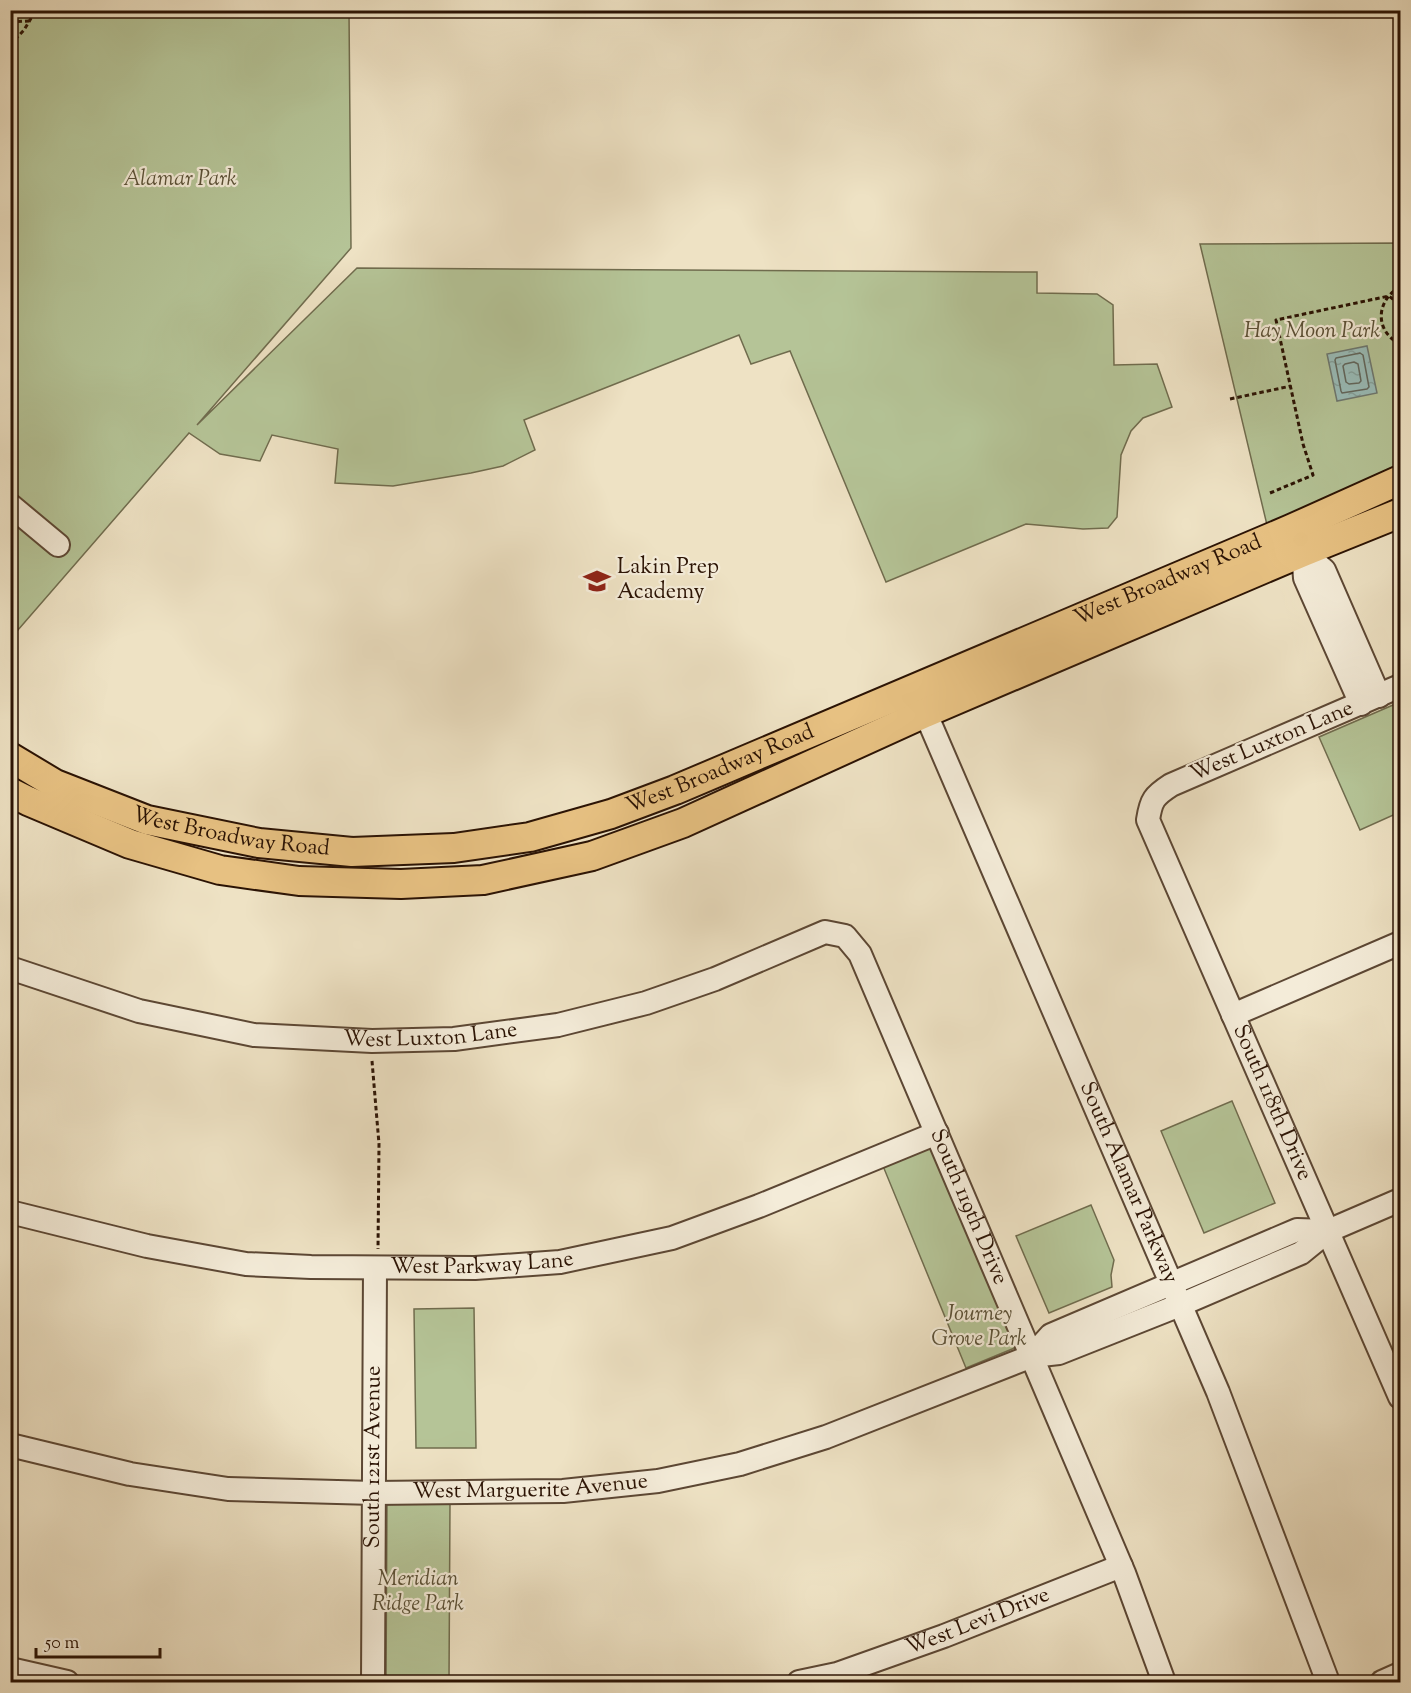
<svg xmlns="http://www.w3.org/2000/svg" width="1411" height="1693" viewBox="0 0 1411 1693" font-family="'Sorts Mill Goudy',serif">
<defs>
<pattern id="water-ripples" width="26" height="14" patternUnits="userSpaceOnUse" patternTransform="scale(1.5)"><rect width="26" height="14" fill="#9abdb9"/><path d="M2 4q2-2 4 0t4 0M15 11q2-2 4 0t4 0" fill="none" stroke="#85a29d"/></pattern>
</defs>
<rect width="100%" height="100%" fill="#eee2c4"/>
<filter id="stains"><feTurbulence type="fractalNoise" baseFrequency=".00333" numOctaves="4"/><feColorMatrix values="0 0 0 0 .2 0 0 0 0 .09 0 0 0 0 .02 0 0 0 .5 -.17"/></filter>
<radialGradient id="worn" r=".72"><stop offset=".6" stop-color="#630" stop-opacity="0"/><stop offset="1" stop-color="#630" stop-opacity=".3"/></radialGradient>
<!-- green -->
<g fill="#b5c497" stroke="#706c4e" stroke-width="1.5">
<path d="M11 11H349L351 248 197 425 357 268 1037 272V293L1097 294 1113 305 1114 365 1157 364 1172 407 1143 418 1131 431 1121 455 1117 517 1108 528 1083 529 1026 524 886 582 790 351 751 364 739 335 524 420 535 450 503 466 471 473 393 486 335 483 338 449 272 435 260 461 220 454 189 433 11 638Z"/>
<path d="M1400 243V464L1267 525 1200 244Z"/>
<path d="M1400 702V812L1360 830 1319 737Z"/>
<path d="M1232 1101 1275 1203 1204 1233 1161 1131Z"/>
<path d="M930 1146 1017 1347 966 1368 883 1166Z"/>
<path d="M1091 1205 1114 1260 1111 1275 1112 1287 1049 1313 1016 1236Z"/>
<path d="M474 1308 476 1448H416L414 1309Z"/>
<path d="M387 1503H450L449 1682H386Z"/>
</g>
<!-- water -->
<path fill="url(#water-ripples)" stroke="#6e7971" stroke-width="1.5" d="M1367 346 1377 393 1337 401 1327 354Z"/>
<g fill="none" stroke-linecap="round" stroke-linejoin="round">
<!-- shore -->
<g stroke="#62685e" stroke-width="1.5">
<path d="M1360 353 1363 355 1369 387 1367 389 1342 393 1341 391 1335 360 1336 358Z"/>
<path d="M1354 362 1358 364 1361 381 1359 383 1349 384 1346 382 1343 366 1345 364Z"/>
</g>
<defs>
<g id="minor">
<path d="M10 505 58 545"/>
<path d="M1296 539 1303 552 1324 570 1379 696"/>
<path d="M1303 552 1305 578 1361 704"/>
<path id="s1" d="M1400 686 1171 785C1154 796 1151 800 1148 820L1400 1397"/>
<path id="s2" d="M919 698 1218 1392 1328 1682"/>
<path id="s3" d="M10 968 139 1011 254 1035 372 1041 454 1039 558 1025 646 1003 715 979 825 932 845 936 860 954 1124 1573 1164 1682"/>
<path d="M1233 1015 1400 943"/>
<path id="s4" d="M10 1212 147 1246 246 1264 311 1267 475 1268 560 1262 672 1238 759 1206 937 1133"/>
<path d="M1032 1356 1051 1335 1297 1230 1328 1231"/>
<path id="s5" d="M10 1445 130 1474 228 1489 374 1493 563 1491 658 1481 740 1464 826 1437 1032 1356 1059 1353 1180 1305 1301 1253 1328 1231 1400 1200"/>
<path d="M10 1669 67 1682"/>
<path id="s6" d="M373 1682 375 1268"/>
<path id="s7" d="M799 1682 837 1674 944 1636 1121 1566"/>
<path d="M1382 1682 1400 1674"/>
</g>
<g id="major">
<path id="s8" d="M10 757 55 784 147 820 259 843 352 852 454 848 530 837 611 814 675 790 1291 529 1400 480"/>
<path d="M10 792 28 801 130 844 220 870 299 881 401 884 483 880 592 856 683 823 925 713 1303 552 1400 513"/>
</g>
</defs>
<!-- minor casing -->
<use href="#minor" stroke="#5c4734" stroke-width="26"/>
<!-- major casing -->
<use href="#major" stroke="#2b1304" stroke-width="32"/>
<!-- path -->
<g stroke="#2b1304" stroke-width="3" stroke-dasharray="4.5 3" stroke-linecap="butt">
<path d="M10 22 29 21"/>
<path d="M10 45 24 30 36 10"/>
<path d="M1400 287C1376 300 1374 331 1400 344"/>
<path d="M1230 399 1291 386"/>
<path d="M1270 493 1313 475 1303 444 1276 320 1389 296 1394 300"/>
<path d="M372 1061 379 1144 378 1249"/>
</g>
<!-- minor -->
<use href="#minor" stroke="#f4ecd9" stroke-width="22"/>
<!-- major -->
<use href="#major" stroke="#e7c182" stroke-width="28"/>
</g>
<!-- icons -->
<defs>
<symbol id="school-bare" viewBox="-9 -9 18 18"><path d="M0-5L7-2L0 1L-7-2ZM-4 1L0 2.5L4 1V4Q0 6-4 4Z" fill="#8f2418" stroke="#f4ecd9" stroke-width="2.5" paint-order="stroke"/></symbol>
</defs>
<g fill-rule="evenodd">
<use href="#school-bare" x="578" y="562" width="38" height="38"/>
</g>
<g text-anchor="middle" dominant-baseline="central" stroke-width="4.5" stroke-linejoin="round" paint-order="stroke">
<!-- park labels -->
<g font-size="22" font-style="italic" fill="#5b5137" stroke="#f4ecd9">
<text x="180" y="180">Alamar Park</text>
<text x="1312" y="332">Hay Moon Park</text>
<text x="979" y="1315">Journey<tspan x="979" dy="25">Grove Park</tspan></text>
<text x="418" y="1580">Meridian<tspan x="418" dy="25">Ridge Park</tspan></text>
</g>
<!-- poi labels -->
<g font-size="22" fill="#2b1304" stroke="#f4ecd9" text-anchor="start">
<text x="617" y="568">Lakin Prep<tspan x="617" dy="25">Academy</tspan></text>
</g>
<!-- street labels -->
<g font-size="22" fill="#2b1304" stroke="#f4ecd9">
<text stroke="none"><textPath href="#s8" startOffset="1226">West Broadway Road</textPath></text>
<text transform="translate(1272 742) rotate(-23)">West Luxton Lane</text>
<text stroke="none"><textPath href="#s8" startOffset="740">West Broadway Road</textPath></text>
<text stroke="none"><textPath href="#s8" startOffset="236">West Broadway Road</textPath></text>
<text stroke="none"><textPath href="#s3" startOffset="430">West Luxton Lane</textPath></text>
<text stroke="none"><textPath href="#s1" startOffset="602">South 118th Drive</textPath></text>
<text stroke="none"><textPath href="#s2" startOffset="528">South Alamar Parkway</textPath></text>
<text stroke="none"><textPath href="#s3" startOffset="1161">South 119th Drive</textPath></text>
<text stroke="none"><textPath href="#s4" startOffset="478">West Parkway Lane</textPath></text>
<text stroke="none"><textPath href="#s6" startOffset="225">South 121st Avenue</textPath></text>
<text stroke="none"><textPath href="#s5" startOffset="525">West Marguerite Avenue</textPath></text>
<text stroke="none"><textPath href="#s7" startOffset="189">West Levi Drive</textPath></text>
</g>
</g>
<!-- margin -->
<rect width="1411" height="1693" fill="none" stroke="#eee2c4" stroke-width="36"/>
<rect x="12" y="12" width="1387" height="1669" fill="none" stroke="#2b1304" stroke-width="3"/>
<rect x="18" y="18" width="1375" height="1657" fill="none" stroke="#2b1304" stroke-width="1.5"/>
<!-- scale -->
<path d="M36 1648v9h124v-9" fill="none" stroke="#2b1304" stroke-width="3"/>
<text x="45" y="1648" font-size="18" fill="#2b1304" stroke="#f4ecd9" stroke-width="4.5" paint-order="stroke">50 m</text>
<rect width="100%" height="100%" filter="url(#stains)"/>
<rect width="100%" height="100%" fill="url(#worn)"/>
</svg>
